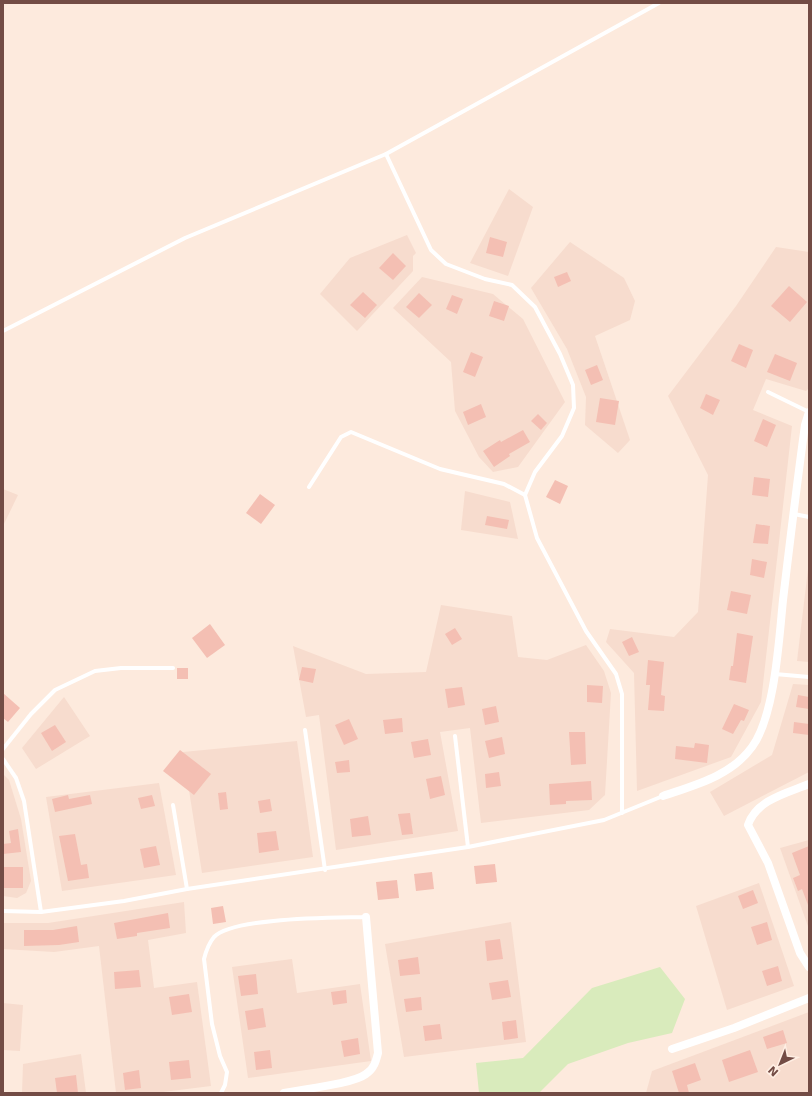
<svg xmlns="http://www.w3.org/2000/svg" width="812" height="1096" viewBox="0 0 812 1096" font-family="'DejaVu Sans',sans-serif">
<rect width="100%" height="100%" fill="#fdeadd"/>
<!-- residential -->
<g fill="#f7dcce">
<path d="M509 189 533 207 508 276 470 263Z"/>
<path d="M407 235 416 253 413 256V271L357 331 320 294 350 258Z"/>
<path d="M570 242 624 278 635 301 630 320 595 336 630 440 618 453 585 425 586 397 567 349 531 288Z"/>
<path d="M776 247 809 252V388L806 391 766 379 753 410 792 426 761 702 731 757 637 791 634 673 606 642 610 629 674 637 698 612 708 475 668 396 736 306Z"/>
<path d="M422 277 493 294 523 319 565 402 518 467 493 472 479 457 455 411 451 362 393 308Z"/>
<path d="M3 489 18 495 3 526Z"/>
<path d="M465 491 510 502 518 539 461 530Z"/>
<path d="M809 561V662L797 661Z"/>
<path d="M441 605 512 616 518 657 547 660 586 645 604 671 611 693 605 795 589 810 481 823 470 728 440 732 458 831 336 850 319 715 306 717 293 646 366 674 426 672Z"/>
<path d="M793 684 809 685V772L724 816 710 792 772 755Z"/>
<path d="M64 697 90 736 36 769 22 748Z"/>
<path d="M297 741 313 857 202 873 183 752Z"/>
<path d="M3 774 9 780 21 819 31 881 26 893 17 898 3 896Z"/>
<path d="M159 783 176 875 62 891 46 797Z"/>
<path d="M809 840V929L780 848Z"/>
<path d="M759 883 794 986 727 1010 696 906Z"/>
<path d="M184 902 186 933 148 940 154 988 197 982 211 1086 155 1093H116L99 946 54 952 3 949V923H48Z"/>
<path d="M511 922 526 1042 404 1057 385 944Z"/>
<path d="M292 959 297 993 360 984 371 1061 248 1078 232 967Z"/>
<path d="M3 1003 23 1005 20 1051 3 1050Z"/>
<path d="M809 1012V1093H646L652 1071Z"/>
<path d="M81 1054 86 1093H22L23 1064Z"/>
</g>
<!-- green -->
<path fill="#d9ebbc" d="M660 967 685 999 672 1033 628 1043 568 1064 539 1093H479L476 1063 523 1058 592 988Z"/>
<!-- building -->
<g fill="#f4bfb3">
<path d="M490 237 507 242 503 257 486 253Z"/>
<path d="M393 253 406 266 393 280 379 268Z"/>
<path d="M567 272 571 281 558 287 554 277Z"/>
<path d="M789 286 807 302 790 322 771 306Z"/>
<path d="M363 292 377 305 365 318 350 305Z"/>
<path d="M419 293 432 305 419 318 406 307Z"/>
<path d="M452 295 463 299 457 314 446 309Z"/>
<path d="M494 301 509 306 504 321 489 316Z"/>
<path d="M739 344 753 350 746 368 731 361Z"/>
<path d="M471 352 483 357 475 377 463 372Z"/>
<path d="M775 354 797 363 790 381 767 372Z"/>
<path d="M597 365 603 380 591 385 585 370Z"/>
<path d="M706 394 720 400 713 415 700 408Z"/>
<path d="M600 398 619 401 615 425 596 422Z"/>
<path d="M481 404 486 417 468 425 463 412Z"/>
<path d="M538 414 547 423 541 430 531 421Z"/>
<path d="M763 419 776 425 767 447 754 441Z"/>
<path d="M523 430 530 442 509 454 510 456 494 467 483 451 500 440 501 442Z"/>
<path d="M754 477 770 479 768 497 752 495Z"/>
<path d="M555 480 568 486 560 504 546 497Z"/>
<path d="M260 494 275 505 261 524 246 513Z"/>
<path d="M487 516 509 520 507 529 485 525Z"/>
<path d="M756 524 770 526 768 544 753 543Z"/>
<path d="M752 559 767 562 764 578 750 575Z"/>
<path d="M731 591 751 595 747 614 727 610Z"/>
<path d="M210 624 225 645 207 658 192 638Z"/>
<path d="M455 628 462 639 452 645 445 634Z"/>
<path d="M737 633 753 636 746 683 729 680 731 666H733Z"/>
<path d="M632 637 639 652 629 656 622 642Z"/>
<path d="M648 660 664 662 661 695 665 696 664 711 648 710 650 685H646Z"/>
<path d="M302 667 316 669 313 683 299 680Z"/>
<rect x="177" y="668" width="11" height="11"/>
<path d="M587 685 603 686 602 703 587 702Z"/>
<path d="M462 687 465 705 448 708 445 689Z"/>
<path d="M3 693 20 708 8 722 3 718Z"/>
<path d="M798 695 809 697V709L796 707Z"/>
<path d="M734 704 749 710 744 721 741 720 733 734 722 729Z"/>
<path d="M496 706 499 722 485 725 482 709Z"/>
<path d="M402 718 403 732 385 734 383 720Z"/>
<path d="M349 719 358 739 344 745 335 725Z"/>
<path d="M794 722 809 724V735L793 733Z"/>
<path d="M55 725 66 742 52 751 41 733Z"/>
<path d="M569 732H585L586 764 571 765Z"/>
<path d="M502 737 505 754 489 758 485 741Z"/>
<path d="M428 739 431 755 414 758 411 742Z"/>
<path d="M695 743 709 745 707 763 675 759 676 746 694 748Z"/>
<path d="M180 750 211 774 194 795 163 771Z"/>
<path d="M349 760 350 772 337 773 335 762Z"/>
<path d="M499 772 501 786 486 788 485 774Z"/>
<path d="M441 776 445 795 430 799 426 779Z"/>
<path d="M591 781 592 800 566 801V804L550 805 549 784Z"/>
<path d="M226 792 228 809 220 810 218 793Z"/>
<path d="M68 795 69 799 90 795 92 804 55 812 52 799Z"/>
<path d="M152 795 155 806 141 809 138 798Z"/>
<path d="M270 799 272 811 260 813 258 801Z"/>
<path d="M410 813 413 834 402 835 398 814Z"/>
<path d="M368 816 371 835 352 837 350 819Z"/>
<path d="M18 829 21 852 3 854V844L11 843 9 831Z"/>
<path d="M276 831 279 850 259 853 257 833Z"/>
<path d="M75 834 81 865 87 864 89 878 68 881 59 836Z"/>
<path d="M156 846 160 865 144 868 140 849Z"/>
<path d="M809 846V905H808L802 889 798 891 793 878 800 875 792 853Z"/>
<path d="M495 864 497 882 476 884 474 866Z"/>
<path d="M4 867H23V888H3Z"/>
<path d="M432 872 434 889 416 891 414 874Z"/>
<path d="M397 880 399 898 378 900 376 882Z"/>
<path d="M753 890 758 903 743 909 738 896Z"/>
<path d="M223 906 226 922 213 924 211 908Z"/>
<path d="M168 913 170 928 137 933V936L117 939 114 923Z"/>
<path d="M767 922 772 940 757 945 751 927Z"/>
<path d="M77 926 79 942 59 945 24 946V930H53Z"/>
<path d="M500 939 503 959 487 961 485 941Z"/>
<path d="M418 957 420 974 400 976 398 960Z"/>
<path d="M778 966 782 981 767 986 762 971Z"/>
<path d="M139 970 141 987 115 989 114 972Z"/>
<path d="M256 974 258 994 241 996 238 976Z"/>
<path d="M508 980 511 997 492 1000 489 983Z"/>
<path d="M346 990 347 1003 333 1005 331 992Z"/>
<path d="M189 994 192 1012 172 1015 169 997Z"/>
<path d="M421 997 422 1010 406 1012 404 999Z"/>
<path d="M263 1008 266 1027 248 1030 245 1011Z"/>
<path d="M516 1020 518 1038 504 1040 502 1022Z"/>
<path d="M440 1024 442 1039 425 1041 423 1026Z"/>
<path d="M783 1030 787 1043 767 1049 763 1037Z"/>
<path d="M358 1038 360 1054 344 1057 341 1041Z"/>
<path d="M270 1050 272 1068 256 1070 254 1052Z"/>
<path d="M750 1050 758 1072 729 1082 722 1060Z"/>
<path d="M189 1060 191 1078 171 1080 169 1062Z"/>
<path d="M695 1063 701 1080 687 1085 689 1093H679L672 1071Z"/>
<path d="M139 1070 141 1088 125 1090 123 1073Z"/>
<path d="M76 1075 78 1093H57L55 1078Z"/>
</g>
<g fill="none" stroke-linecap="round" stroke-linejoin="round">
<!-- service -->
<g stroke="#fff" stroke-width="4">
<path d="M386 154 431 250 446 264 485 279 512 285 535 307 560 354 573 385 574 408 562 436 535 472 525 495"/>
<path d="M3 331 185 238 386 154 659 3"/>
<path d="M768 392 809 412"/>
<path d="M309 487 341 437 351 432 440 469 504 484 525 495 537 538 586 631 616 674 622 694V813"/>
<path d="M794 514 809 517"/>
<path d="M775 674 809 677"/>
<path d="M305 730 325 870"/>
<path d="M455 736 468 847"/>
<path d="M3 749 31 714 55 690 95 671 121 668H173"/>
<path d="M3 759 16 778 24 801 41 912"/>
<path d="M173 805 187 889"/>
<path d="M3 911 41 912 124 901 187 889 468 847 604 820 663 796"/>
<path d="M221 1093 225 1085 227 1072 220 1056 212 1024 204 959C206 951 209 943 214 937 233 917 336 918 366 917"/>
</g>
<!-- minor -->
<g stroke="#fff" stroke-width="8">
<path d="M809 784C787 793 756 800 748 825L768 863 800 953 809 967"/>
<path d="M663 796C695 785 731 776 752 747 775 716 779 639 783 600 790 541 797 483 805 425L809 412"/>
<path d="M672 1049 734 1028 809 998"/>
<path d="M284 1093C302 1089 353 1084 366 1074 374 1069 376 1061 378 1053L366 917"/>
</g>
</g>
<!-- border -->
<rect width="812" height="1096" fill="none" stroke="#734c45" stroke-width="8"/>
<!-- north arrow -->
<g transform="translate(780 1064) rotate(223)" stroke="#ffefe4" stroke-width="3" paint-order="stroke">
<path d="M0-3L7 15L0 10L-7 15Z" fill="#734c45"/>
<text y="-6" font-size="11" font-weight="bold" text-anchor="middle" fill="#734c45">N</text>
</g>
</svg>
